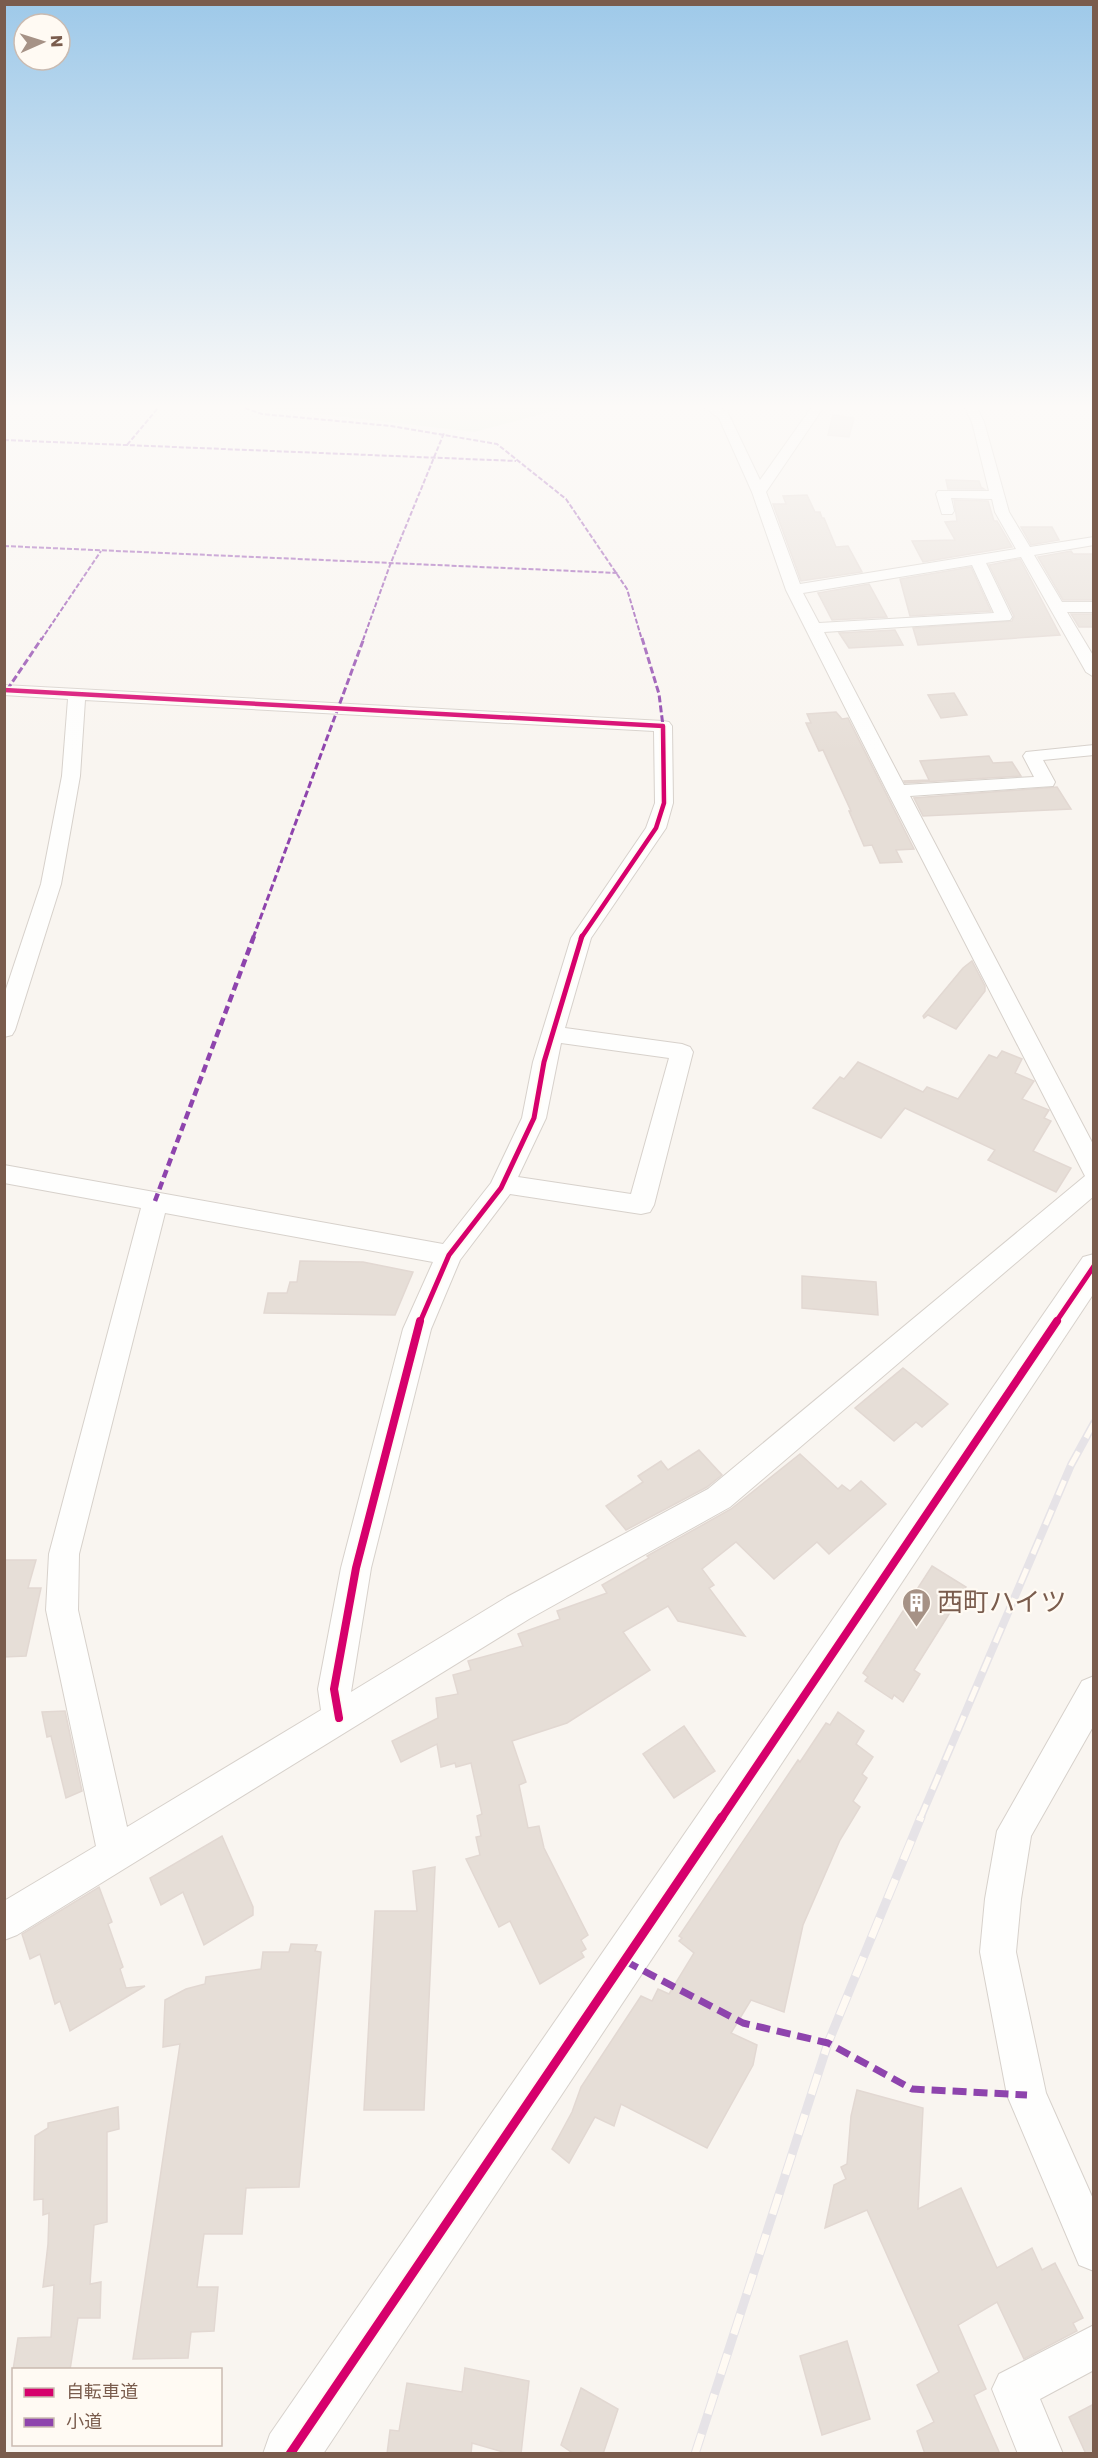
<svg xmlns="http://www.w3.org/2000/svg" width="1098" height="2458" viewBox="0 0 1098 2458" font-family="Poppins,'Noto Sans JP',sans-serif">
<rect width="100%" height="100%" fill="#f9f5f0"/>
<!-- green -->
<path fill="#e7f0db" d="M268 408H565L474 432Z"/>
<!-- building -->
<g fill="#e6ded7" stroke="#e2d8d2" stroke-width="1.5">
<path d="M833 415 854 418 849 437 828 435Z"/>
<path d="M946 480 979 481 981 487 984 489H948Z"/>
<path d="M807 495 815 512H820L822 518H824L836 547 848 546 862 572 801 581 773 504H786L783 496Z"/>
<path d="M954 500 988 501 994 521H997L1012 547 923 562 912 541 955 540 945 522 957 521Z"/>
<path d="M1021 527H1052L1059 540 1031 545Z"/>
<path d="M1071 551 1073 554H1094V600H1063L1038 557Z"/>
<path d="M1020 559 1060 635 918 645 913 628 1012 621 1014 616 989 565Z"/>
<path d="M971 567 991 611 910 616 900 579Z"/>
<path d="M869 584 887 617 832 620 818 593Z"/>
<path d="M1071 614H1094V627H1079Z"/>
<path d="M895 630 903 645 849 648 839 633Z"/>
<path d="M954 693 967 715 941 718 928 695Z"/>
<path d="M836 712 842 719 848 718 914 849 896 850 902 862 880 863 872 845 864 846 849 811H851L823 750 819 751 806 723H811L807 714Z"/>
<path d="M989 756 993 763 1012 762 1021 776 905 783 904 781 929 780 920 761Z"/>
<path d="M1057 787 1071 809 923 816 914 798Z"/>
<path d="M972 961 985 986V991L956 1029 928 1015 924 1018 923 1016 963 968Z"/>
<path d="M1002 1051 1022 1059 1015 1073 1034 1081 1022 1099 1049 1110 1044 1118 1051 1121 1033 1151 1071 1168 1056 1192 988 1160 995 1150 905 1108 881 1138 813 1108 840 1077 844 1079 858 1062 923 1092 927 1087 958 1099 989 1055 997 1058Z"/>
<path d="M300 1261 363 1262 413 1272 395 1315 264 1313 268 1293H287L290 1282H297Z"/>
<path d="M802 1276 876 1282 878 1315 802 1308Z"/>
<path d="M903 1368 948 1404 922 1427 916 1422 894 1441 855 1408Z"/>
<path d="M699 1450 722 1475 707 1487 626 1530 606 1506 643 1482 638 1476 661 1461 668 1470Z"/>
<path d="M800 1454 838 1489 842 1485 850 1491 861 1481 886 1504 829 1554 817 1542 774 1579 736 1542 702 1569 714 1585 709 1588 745 1636 678 1621 668 1606 623 1632 650 1670 567 1723 512 1741 526 1782 519 1785 528 1828 539 1826 544 1848 588 1935 581 1940 586 1949 581 1952 584 1957 540 1984 510 1921 499 1927 466 1859 480 1855 476 1837 481 1836 477 1816 482 1814 471 1763 456 1767 455 1763 441 1767 437 1744 401 1762 392 1741 438 1718 436 1698 458 1694 453 1675 471 1670 468 1661 523 1646 518 1634 560 1619 557 1611 607 1593 602 1585 649 1558 647 1556 731 1509Z"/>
<path d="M4 1560H36L28 1588H41L26 1656 4 1657Z"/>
<path d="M932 1566 966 1587 914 1670 920 1674 903 1702 894 1695 892 1699 865 1681 868 1677 863 1673Z"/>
<path d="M65 1711 82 1791 66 1798 51 1736 47 1737 42 1712Z"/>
<path d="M838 1712 864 1731 856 1744 873 1757 862 1774 867 1778 853 1801 860 1807 840 1840 803 1925 784 2012 751 2000 731 2033 757 2045 753 2065 707 2148 621 2104 614 2126 595 2117 569 2163 552 2149 572 2112 581 2087 641 1996 652 2001 658 1989 669 1994 694 1953 679 1941 682 1938 679 1936 798 1760 800 1762 826 1723 830 1725Z"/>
<path d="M684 1726 715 1771 674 1798 643 1754Z"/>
<path d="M222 1836 253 1907V1915L204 1945 183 1892 161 1905 150 1878Z"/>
<path d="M435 1867 424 2110H364L375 1911H417L413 1871Z"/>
<path d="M99 1887 112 1922 108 1924 123 1967 120 1969 126 1988 145 1986 70 2031 60 2001 55 2004 40 1954 30 1959 22 1934Z"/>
<path d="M291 1944 317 1945 315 1951 321 1952 299 2187 246 2188 242 2234H204L197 2287H218L214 2331 191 2332 188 2358 133 2359 180 2044 163 2047 165 2000 186 1989 205 1984 206 1977 261 1969 263 1952H289Z"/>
<path d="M857 2090 923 2108 918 2209 961 2188 997 2268 1032 2248 1042 2270 1055 2263 1083 2318 1073 2323 1077 2331 1024 2359 997 2302 958 2325 986 2389 974 2395 1000 2454H925L917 2431 934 2422 917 2385 939 2372 867 2210 825 2228 834 2185 846 2179 841 2167 847 2164 851 2116Z"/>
<path d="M118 2107 119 2129 107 2132V2222L94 2225 90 2284 101 2282 100 2318H78L70 2370H13L18 2338 51 2337 54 2285 43 2287 48 2244 49 2213 43 2215V2199L34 2200 35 2136 48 2128V2123Z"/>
<path d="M847 2341 870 2419 822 2435 800 2356Z"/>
<path d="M465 2368 529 2381 521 2454H510L472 2443 471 2454H387L390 2430 399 2431 407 2383 462 2392Z"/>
<path d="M581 2388 618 2409 603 2454H574L561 2445Z"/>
<path d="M1094 2404V2454H1086L1069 2417Z"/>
</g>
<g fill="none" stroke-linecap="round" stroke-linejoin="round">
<defs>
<g id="minor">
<path d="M705 408H720L728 413 760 480 811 408H823L766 492 800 584 1016 549 995 512 992 499 951 498 954 511 952 514H942L936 494 938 491H989L972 422 965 408H977L984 422 1009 512 1030 547 1094 537V545L1034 555 1062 602H1094V612H1067L1094 657V677L1086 672 1021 557 986 563 1012 617 1010 620 824 632 904 785 1034 777 1023 756 1026 752 1094 745V755L1043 760 1055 782 1053 786 910 796 1094 1146V1196L730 1507 529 1619 17 1935 4 1940V1901L96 1846 46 1610 49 1554 141 1208 4 1183V1165L443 1244 491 1183 522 1118 533 1062 571 938 646 828 655 803 654 731 85 700 80 776 61 884 15 1030 12 1035 4 1037V995L41 884 62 776 68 699 4 695V685L663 721 669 722 672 726 673 803 666 828 591 938 565 1028 682 1044 690 1047 693 1052 654 1205 650 1212 641 1214 510 1194 460 1260 431 1329 371 1568 351 1692 507 1597 708 1489 1085 1176 887 791 786 590 752 492 719 418ZM972 565 994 613 819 623 803 593ZM561 1043 669 1058 631 1194 518 1177 546 1118ZM165 1213 433 1262 403 1329 341 1568 318 1689 321 1710 127 1827 78 1610 79 1554Z"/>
<path d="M1094 1676V1725L1031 1836 1021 1899 1016 1952 1046 2093 1094 2201V2271L1079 2265 1007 2095 980 1952 985 1899 997 1831 1082 1681Z"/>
<path d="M1094 2325V2370L1040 2399 1063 2454H1018L992 2389 999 2374Z"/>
</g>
<path id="tertiary" d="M1094 1254V1293L323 2454H263L270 2434 1083 1257Z"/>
</defs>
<!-- minor casing -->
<use href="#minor" stroke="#d7d1cb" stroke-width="2"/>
<!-- tertiary casing -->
<use href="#tertiary" stroke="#d7d1cb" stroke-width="2"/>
<!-- minor -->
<use href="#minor" fill="#fefefd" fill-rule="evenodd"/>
<!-- tertiary -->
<use href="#tertiary" fill="#fefefd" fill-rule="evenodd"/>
<defs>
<path id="rail-far1" d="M920 1819 1071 1465 1094 1423"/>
<path id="rail" d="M695 2454 828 2043 921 1817"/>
</defs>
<!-- rail-far1 casing -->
<use href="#rail-far1" stroke="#e6e3e7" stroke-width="8"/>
<!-- rail casing -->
<use href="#rail" stroke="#e6e3e7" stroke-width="9"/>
<!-- rail-far1 -->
<use href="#rail-far1" stroke="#fffaf3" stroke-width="5" stroke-dasharray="16" stroke-linecap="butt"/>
<!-- rail -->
<use href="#rail" stroke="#fffaf3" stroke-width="7" stroke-dasharray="21" stroke-linecap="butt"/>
<!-- quiet-far3 -->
<g stroke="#8e44ad" stroke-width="2" stroke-dasharray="5 2" stroke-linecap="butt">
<path d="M245 408 262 414 391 426 497 444 566 499 627 589 642 640"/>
<path d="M4 440 516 461"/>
<path d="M127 445 158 408"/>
<path d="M4 546 618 573"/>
<path d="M41 640 101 551"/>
<path d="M363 640 390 565 444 433"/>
</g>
<!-- quiet-far2 -->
<g stroke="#8e44ad" stroke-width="3" stroke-dasharray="7 3" stroke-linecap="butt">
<path d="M642 638 659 694 663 726"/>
<path d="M7 690 42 638"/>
<path d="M253 938 364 638"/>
</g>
<!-- quiet-far1 -->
<path stroke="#8e44ad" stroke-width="4.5" stroke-dasharray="8 4.5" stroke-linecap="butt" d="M155 1201 254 936"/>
<!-- quiet -->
<path stroke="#8e44ad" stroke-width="7" stroke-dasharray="14 7" stroke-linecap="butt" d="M625 1961 743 2023 828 2043 912 2089 1027 2095"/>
<defs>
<path id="cycleway-far3" d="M4 690 663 726 664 803 656 828 581 938"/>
<g id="cycleway-far2">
<path d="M420 1322 449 1255 501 1188 534 1118 544 1062 582 936"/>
<path d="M1056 1322 1094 1266"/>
</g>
<g id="cycleway-far1">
<path d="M339 1718 334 1689 356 1568 420 1321"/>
<path d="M721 1819 1057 1321"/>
</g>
<path id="cycleway" d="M290 2454 722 1817"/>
</defs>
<!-- cycleway-far3 casing -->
<use href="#cycleway-far3" stroke="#fffaf3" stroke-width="8"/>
<!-- cycleway-far2 casing -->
<use href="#cycleway-far2" stroke="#fffaf3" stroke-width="9"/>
<!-- cycleway-far1 casing -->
<use href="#cycleway-far1" stroke="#fffaf3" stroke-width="11"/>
<!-- cycleway casing -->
<use href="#cycleway" stroke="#fffaf3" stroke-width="13"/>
<!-- cycleway-far3 -->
<use href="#cycleway-far3" stroke="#d6006c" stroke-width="4.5"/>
<!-- cycleway-far2 -->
<use href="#cycleway-far2" stroke="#d6006c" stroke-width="5"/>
<!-- cycleway-far1 -->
<use href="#cycleway-far1" stroke="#d6006c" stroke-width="8"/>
<!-- cycleway -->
<use href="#cycleway" stroke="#d6006c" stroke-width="9"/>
</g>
<!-- sky -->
<linearGradient id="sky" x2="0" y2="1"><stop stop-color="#9ec9e9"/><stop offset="0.54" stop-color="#fcfaf8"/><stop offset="1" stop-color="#fcfaf8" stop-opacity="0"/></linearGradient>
<rect width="1098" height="752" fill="url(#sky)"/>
<!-- icons -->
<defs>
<symbol id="building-pin" viewBox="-11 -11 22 30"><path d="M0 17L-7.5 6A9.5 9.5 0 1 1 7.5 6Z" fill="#a69286" stroke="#fffaf3"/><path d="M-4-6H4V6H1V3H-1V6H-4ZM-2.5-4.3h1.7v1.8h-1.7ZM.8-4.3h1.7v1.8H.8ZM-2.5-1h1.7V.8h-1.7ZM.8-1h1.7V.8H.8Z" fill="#fff"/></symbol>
</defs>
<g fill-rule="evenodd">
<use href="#building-pin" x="900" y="1586" width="33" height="45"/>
</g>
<g text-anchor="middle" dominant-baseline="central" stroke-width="4.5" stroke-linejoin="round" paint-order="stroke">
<!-- near-poi labels -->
<g font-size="26" fill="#7a5c4d" stroke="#fffaf3" text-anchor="start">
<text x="937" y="1602">西町ハイツ</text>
</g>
</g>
<!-- border -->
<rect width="1098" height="2458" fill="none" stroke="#7a5c4d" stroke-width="12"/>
<!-- legend -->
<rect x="12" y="2368" width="210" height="78" fill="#fffaf3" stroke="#cabbb1" stroke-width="1.5"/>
<rect x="24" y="2388" width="30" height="9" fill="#d6006c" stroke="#cabbb1" stroke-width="1.5"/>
<text x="66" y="2398" font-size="18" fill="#7a5c4d">自転車道</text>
<rect x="24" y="2418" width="30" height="9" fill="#8e44ad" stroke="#cabbb1" stroke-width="1.5"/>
<text x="66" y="2428" font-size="18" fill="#7a5c4d">小道</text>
<!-- north arrow -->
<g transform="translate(42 42) rotate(87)"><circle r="28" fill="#fffaf3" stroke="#cabbb1" stroke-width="1.5"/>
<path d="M0-4.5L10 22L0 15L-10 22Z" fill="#a69286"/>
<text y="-9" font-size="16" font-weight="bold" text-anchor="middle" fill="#7a5c4d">N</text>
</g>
</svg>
